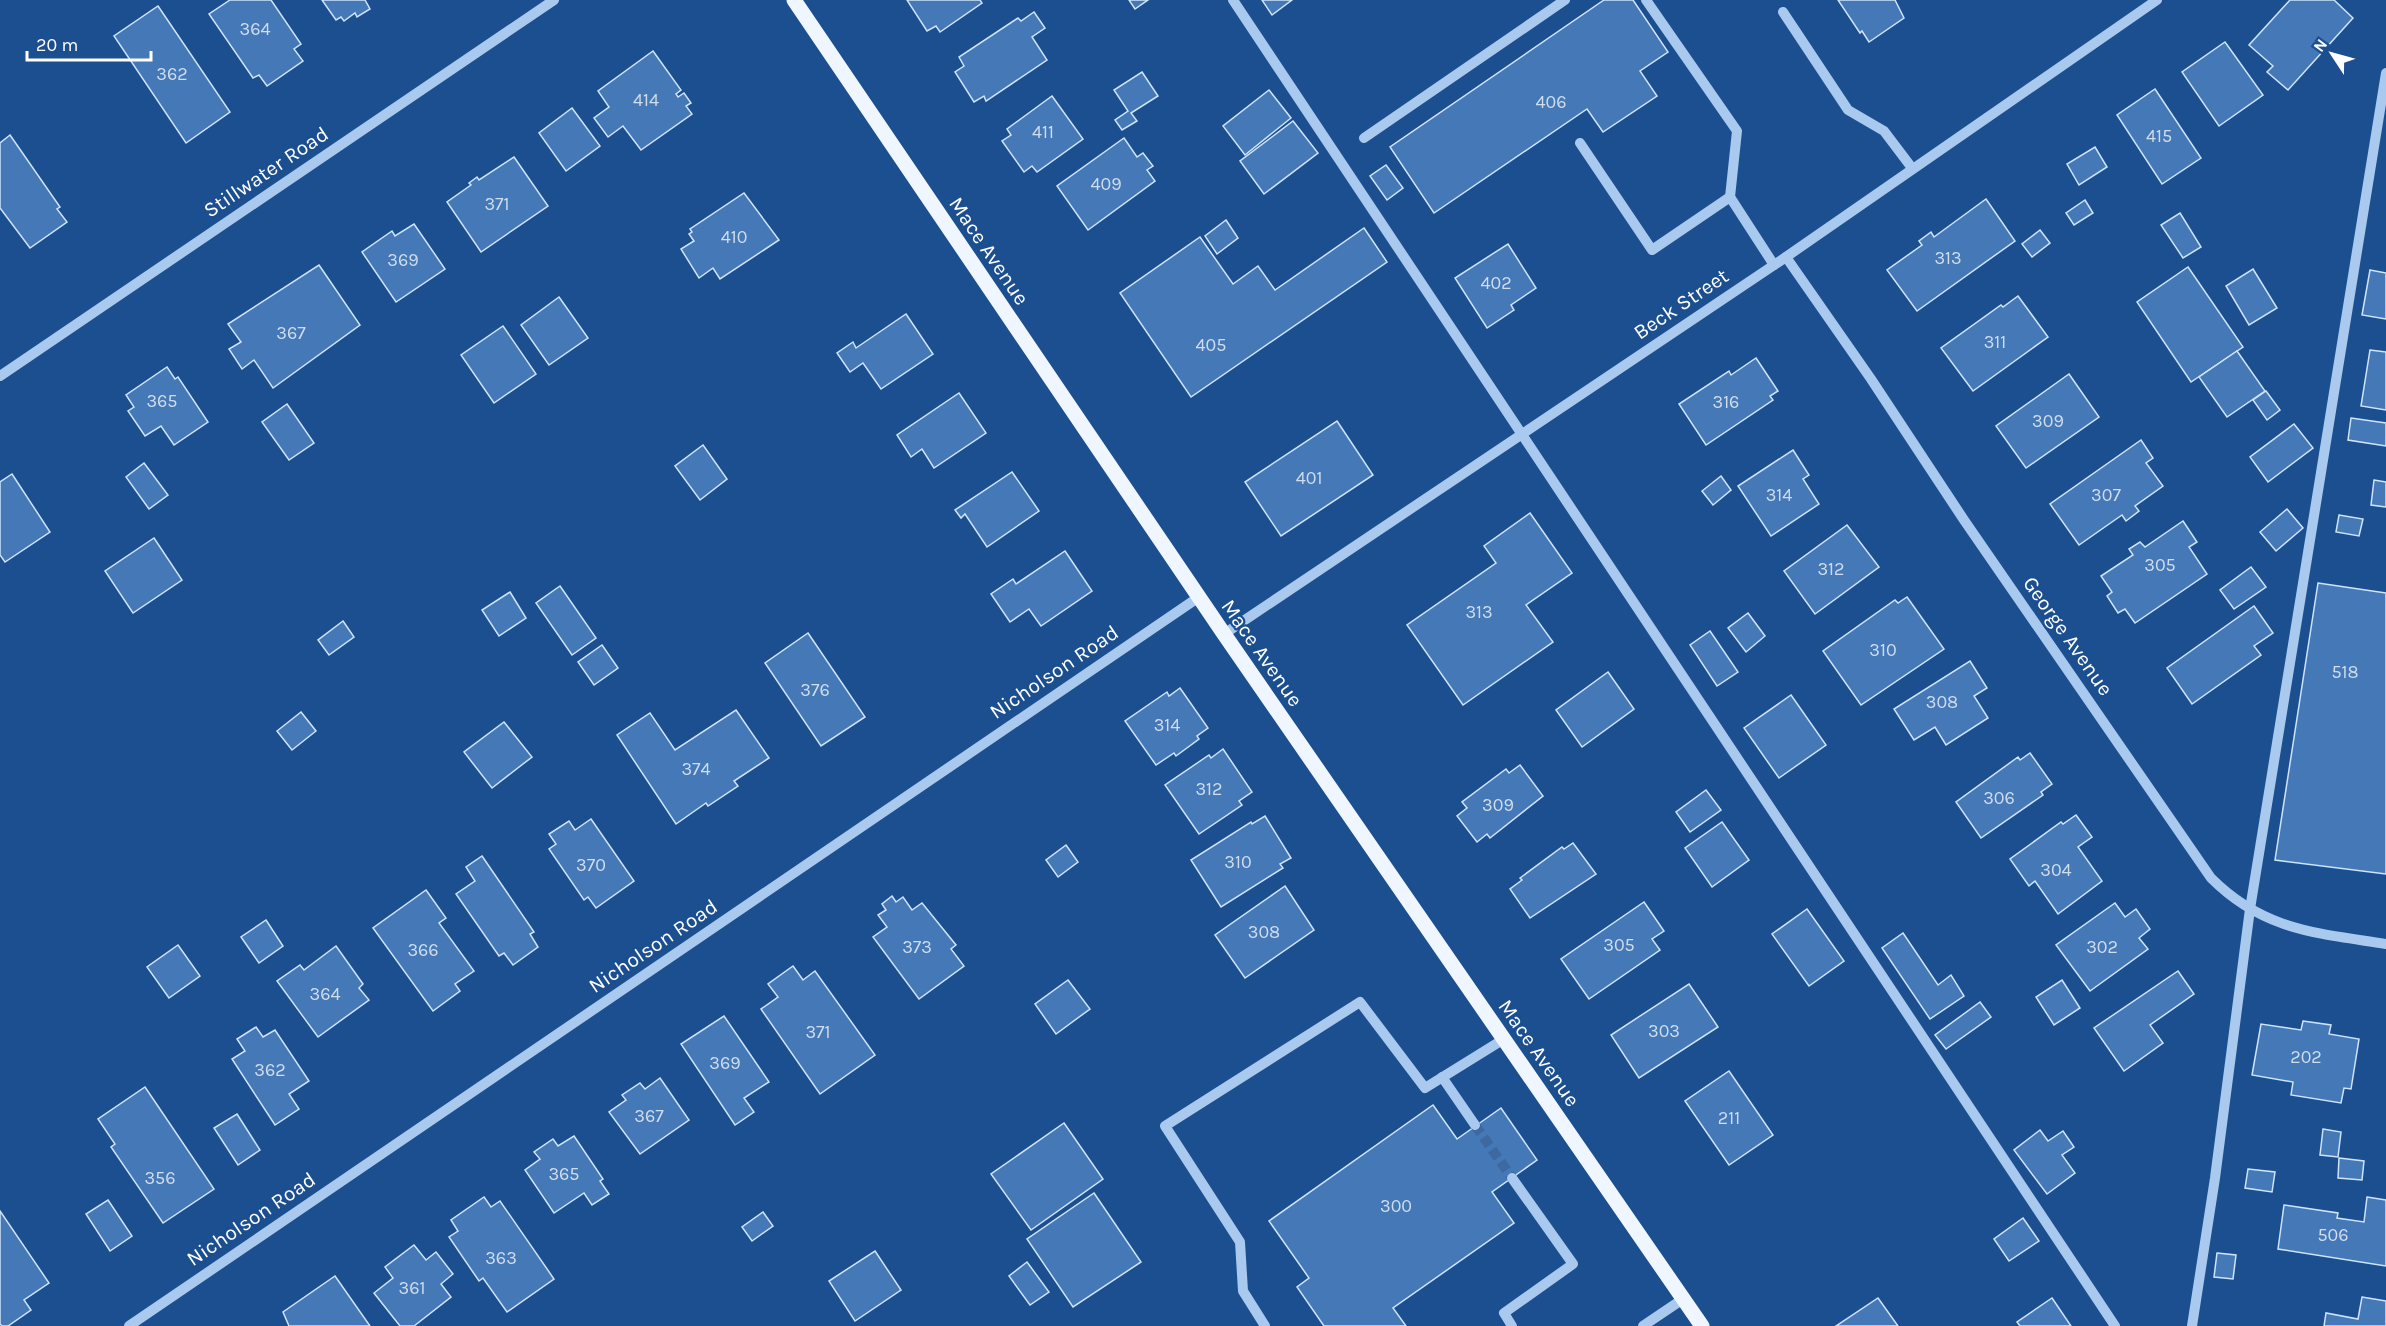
<svg xmlns="http://www.w3.org/2000/svg" width="2386" height="1326" viewBox="0 0 2386 1326" font-family="Karla,sans-serif">
<rect width="100%" height="100%" fill="#1b4f8f"/>
<!-- building -->
<g fill="#4478b7" stroke="#cfe3fa" stroke-width="1.5">
<path d="M230 0H271L301 44 294 49 303 61 267 86 259 75 253 78 209 14Z"/>
<path d="M322 0H365L370 9 357 17 355 13 344 21 341 17 336 20Z"/>
<path d="M907 0H980L982 3 940 32 936 26 927 31Z"/>
<path d="M1129 0H1148L1135 9Z"/>
<path d="M1262 0H1292L1272 15Z"/>
<path d="M1604 0H1633L1668 52 1640 71 1657 96 1603 132 1587 109 1434 213 1390 147Z"/>
<path d="M1838 0H1895L1904 18 1869 42 1862 31 1860 33Z"/>
<path d="M2290 0H2334L2353 18 2288 90 2267 72 2273 66 2249 45Z"/>
<path d="M158 6 230 112 186 143 114 36Z"/>
<path d="M1034 12 1045 28 1032 37 1047 60 986 101 984 96 974 102 955 72 964 66 959 57 1018 18 1021 21Z"/>
<path d="M2225 42 2263 95 2219 126 2182 72Z"/>
<path d="M653 51 681 90 676 94 678 97 684 93 691 103 686 106 692 114 641 150 623 126 608 137 594 118 609 107 598 91Z"/>
<path d="M1142 72 1158 96 1131 113 1137 121 1122 130 1115 120 1128 111 1114 90Z"/>
<path d="M2155 89 2201 158 2162 184 2117 115Z"/>
<path d="M1269 90 1291 118 1245 155 1223 126Z"/>
<path d="M1052 96 1083 139 1037 172 1032 166 1024 172 1002 141 1011 135 1007 129Z"/>
<path d="M572 108 600 146 566 171 539 133Z"/>
<path d="M1293 121 1318 153 1264 194 1240 161Z"/>
<path d="M10 135 60 207 57 209 67 222 30 248 0 208V143Z"/>
<path d="M1124 138 1137 157 1143 153 1153 166 1147 170 1155 181 1088 230 1057 186Z"/>
<path d="M2095 147 2107 167 2079 185 2067 164Z"/>
<path d="M514 157 548 206 481 252 447 202 471 185 469 183 477 177 479 180Z"/>
<path d="M1386 165 1403 188 1387 200 1370 176Z"/>
<path d="M744 193 779 240 720 279 713 268 699 278 681 249 694 241 689 234 692 232 690 229Z"/>
<path d="M1986 199 2015 241 1917 311 1887 270 1922 245 1919 241 1931 232 1934 237Z"/>
<path d="M2085 200 2093 213 2074 225 2066 213Z"/>
<path d="M2180 213 2201 247 2183 258 2161 225Z"/>
<path d="M1226 220 1238 238 1217 254 1205 236Z"/>
<path d="M414 224 445 269 396 302 362 252 392 231 395 236Z"/>
<path d="M1364 228 1387 262 1191 397 1120 293 1200 237 1233 284 1258 266 1275 290Z"/>
<path d="M2040 230 2050 243 2032 257 2022 244Z"/>
<path d="M1508 244 1536 288 1511 305 1514 310 1487 328 1455 278Z"/>
<path d="M319 265 360 325 273 388 254 360 242 369 229 349 241 342 228 324Z"/>
<path d="M2188 267 2243 347 2191 382 2137 302Z"/>
<path d="M2253 269 2277 308 2249 325 2226 286Z"/>
<path d="M2370 270 2386 273V319L2362 315Z"/>
<path d="M2018 296 2048 337 1973 391 1941 348 2001 305 2003 307Z"/>
<path d="M559 297 588 338 549 365 521 325Z"/>
<path d="M906 314 933 354 881 389 863 363 850 372 837 353 853 342 856 348Z"/>
<path d="M503 326 536 374 494 403 461 355Z"/>
<path d="M2370 350 2386 352V410L2361 406Z"/>
<path d="M2237 351 2265 391 2227 417 2199 377Z"/>
<path d="M1756 358 1778 391 1770 396 1773 400 1706 445 1679 404 1729 371 1731 375Z"/>
<path d="M167 367 175 379 178 377 208 422 174 445 161 426 145 436 128 411 134 407 126 395Z"/>
<path d="M2069 374 2099 417 2026 468 1996 426Z"/>
<path d="M2266 391 2280 410 2267 420 2253 400Z"/>
<path d="M959 393 986 433 934 468 922 449 911 457 897 435Z"/>
<path d="M287 404 314 443 289 460 262 422Z"/>
<path d="M2351 418 2386 423V446L2348 440Z"/>
<path d="M1337 421 1373 475 1281 536 1245 482Z"/>
<path d="M2294 424 2313 448 2268 482 2250 457Z"/>
<path d="M2141 440 2153 458 2146 463 2163 486 2135 506 2139 511 2126 521 2122 515 2079 545 2050 504Z"/>
<path d="M703 445 727 479 700 500 675 466Z"/>
<path d="M1793 450 1809 475 1803 479 1819 504 1771 536 1738 486Z"/>
<path d="M144 463 168 495 149 509 126 477Z"/>
<path d="M1012 472 1039 511 987 547 965 514 961 518 955 510Z"/>
<path d="M12 474 50 532 5 562 0 555V482Z"/>
<path d="M1721 476 1731 490 1713 505 1702 491Z"/>
<path d="M2374 480 2386 482V507L2371 505Z"/>
<path d="M2287 509 2303 528 2276 551 2260 532Z"/>
<path d="M1530 513 1572 573 1526 605 1553 642 1463 705 1407 625 1496 563 1484 546Z"/>
<path d="M2339 515 2363 519 2359 536 2336 532Z"/>
<path d="M2183 521 2197 542 2189 547 2207 574 2135 623 2125 609 2118 613 2107 596 2112 592 2101 576 2133 555 2129 549 2140 542 2145 547Z"/>
<path d="M1847 525 1879 567 1815 614 1784 571Z"/>
<path d="M154 538 182 580 133 613 105 571Z"/>
<path d="M1065 551 1092 591 1041 626 1029 609 1010 622 991 594 1013 579 1016 584Z"/>
<path d="M2251 567 2266 587 2234 609 2220 590Z"/>
<path d="M2318 583 2386 593V874L2275 860Z"/>
<path d="M560 586 596 638 572 655 536 603Z"/>
<path d="M510 592 526 618 499 636 482 610Z"/>
<path d="M1907 597 1944 649 1861 705 1823 651 1895 600 1898 603Z"/>
<path d="M2254 606 2273 633 2254 646 2261 655 2192 704 2167 668Z"/>
<path d="M1748 613 1765 636 1746 652 1728 628Z"/>
<path d="M343 621 354 637 329 655 318 640Z"/>
<path d="M1710 631 1738 672 1717 686 1690 645Z"/>
<path d="M808 633 865 717 821 746 765 663Z"/>
<path d="M602 645 618 668 594 685 578 662Z"/>
<path d="M1970 661 1987 688 1974 696 1988 718 1946 745 1935 727 1914 740 1894 709Z"/>
<path d="M1608 672 1634 709 1582 747 1556 710Z"/>
<path d="M1180 688 1208 728 1197 736 1199 739 1176 756 1174 753 1156 765 1125 721 1167 692 1169 696Z"/>
<path d="M1791 695 1826 745 1779 778 1744 728Z"/>
<path d="M736 710 769 758 734 781 738 786 708 806 706 803 676 824 617 735 650 713 675 750Z"/>
<path d="M301 712 316 731 292 750 277 731Z"/>
<path d="M504 722 532 757 492 788 464 752Z"/>
<path d="M1223 749 1252 792 1239 801 1242 805 1199 834 1165 785 1209 755 1211 758Z"/>
<path d="M2030 753 2052 784 2041 792 2043 795 1981 838 1956 802 2018 757 2020 760Z"/>
<path d="M1520 765 1543 796 1490 838 1487 834 1477 842 1457 816 1467 808 1462 802 1506 769 1509 773Z"/>
<path d="M1706 790 1721 810 1690 832 1676 812Z"/>
<path d="M2076 815 2092 837 2078 847 2102 881 2058 914 2035 881 2029 886 2010 859 2061 822 2063 824Z"/>
<path d="M1265 816 1291 858 1280 864 1283 868 1221 907 1191 860 1251 822 1252 824Z"/>
<path d="M591 819 634 881 596 908 588 897 584 900 549 849 556 844 549 834 569 821 575 830Z"/>
<path d="M1722 822 1749 860 1712 887 1685 848Z"/>
<path d="M1573 843 1596 874 1530 918 1510 889 1522 880 1520 878 1562 847 1564 849Z"/>
<path d="M1066 845 1078 862 1058 877 1046 860Z"/>
<path d="M482 856 534 932 530 934 538 947 513 965 504 953 499 956 456 894 475 881 466 867Z"/>
<path d="M1285 886 1314 930 1245 978 1215 935Z"/>
<path d="M426 890 446 918 439 923 474 971 455 984 460 991 433 1011 373 928Z"/>
<path d="M892 896 896 902 903 897 912 910 922 903 956 945 951 949 964 966 919 999 873 937 887 927 878 915 886 910 882 904Z"/>
<path d="M1644 902 1664 931 1652 939 1660 950 1589 999 1561 959Z"/>
<path d="M2115 903 2125 917 2136 909 2150 929 2139 938 2148 949 2090 991 2056 945Z"/>
<path d="M1807 909 1844 961 1809 986 1772 934Z"/>
<path d="M266 920 283 946 259 963 241 937Z"/>
<path d="M1903 933 1938 985 1951 975 1964 996 1930 1019 1882 948Z"/>
<path d="M178 945 200 976 169 998 147 967Z"/>
<path d="M336 946 363 984 359 988 369 1000 318 1037 277 981 300 965 304 970Z"/>
<path d="M793 966 803 980 815 971 875 1055 820 1094 761 1009 778 997 768 984Z"/>
<path d="M2178 971 2194 994 2150 1025 2163 1043 2124 1071 2094 1028Z"/>
<path d="M1068 980 1090 1009 1056 1034 1035 1004Z"/>
<path d="M2062 980 2080 1008 2054 1025 2036 997Z"/>
<path d="M1689 984 1718 1027 1639 1078 1611 1035Z"/>
<path d="M1980 1002 1991 1017 1946 1049 1935 1035Z"/>
<path d="M724 1016 769 1082 744 1098 754 1112 735 1125 681 1044Z"/>
<path d="M2303 1021 2331 1025 2329 1034 2359 1039 2351 1089 2344 1088 2341 1103 2291 1095 2293 1082 2252 1075 2261 1024 2301 1030Z"/>
<path d="M256 1027 263 1037 275 1030 309 1081 289 1094 299 1109 275 1125 232 1059 245 1051 237 1039Z"/>
<path d="M1729 1071 1773 1135 1729 1165 1685 1101Z"/>
<path d="M660 1078 689 1120 640 1154 609 1112 626 1100 622 1095 640 1083 645 1089Z"/>
<path d="M145 1087 214 1189 163 1223 111 1147 115 1144 98 1119Z"/>
<path d="M1433 1105 1457 1139 1501 1108 1537 1160 1492 1192 1514 1223 1393 1308 1406 1326H1324L1297 1287 1309 1278 1269 1221Z"/>
<path d="M237 1114 260 1150 238 1165 214 1128Z"/>
<path d="M1064 1123 1103 1179 1031 1230 991 1174Z"/>
<path d="M2323 1129 2341 1132 2338 1157 2320 1155Z"/>
<path d="M2040 1130 2048 1141 2063 1131 2074 1147 2062 1155 2075 1173 2047 1194 2014 1150Z"/>
<path d="M574 1136 603 1179 600 1181 609 1194 592 1205 584 1193 554 1213 525 1170 540 1159 534 1152 553 1139 558 1146Z"/>
<path d="M2339 1158 2364 1161 2362 1180 2338 1178Z"/>
<path d="M2248 1169 2275 1172 2272 1192 2245 1188Z"/>
<path d="M1094 1193 1141 1262 1073 1307 1027 1239Z"/>
<path d="M484 1197 491 1207 500 1201 554 1279 507 1312 483 1278 479 1281 449 1237 458 1231 451 1220Z"/>
<path d="M2367 1197 2386 1200V1266L2278 1249 2284 1205 2338 1213 2337 1218 2364 1222Z"/>
<path d="M108 1200 132 1236 110 1251 86 1214Z"/>
<path d="M0 1211 49 1283 24 1300 31 1310 8 1326H2L0 1324Z"/>
<path d="M763 1212 773 1226 752 1241 742 1227Z"/>
<path d="M2023 1218 2039 1241 2009 1261 1994 1239Z"/>
<path d="M414 1245 426 1260 436 1252 453 1274 441 1284 451 1297 414 1326H400L374 1293 393 1278 385 1267Z"/>
<path d="M875 1251 901 1290 855 1321 829 1281Z"/>
<path d="M2217 1253 2236 1255 2233 1279 2214 1277Z"/>
<path d="M1027 1262 1049 1292 1030 1305 1009 1276Z"/>
<path d="M335 1276 370 1326H289L283 1312Z"/>
<path d="M2362 1297 2386 1301V1326H2324L2326 1313 2358 1319Z"/>
<path d="M1878 1298 1898 1326H1836Z"/>
<path d="M2052 1298 2071 1326H2020L2017 1322Z"/>
</g>
<g fill="none" stroke-linecap="round" stroke-linejoin="round">
<!-- minor-tunnel -->
<path stroke="#3d69a0" stroke-width="10" stroke-dasharray="10 5" stroke-linecap="butt" d="M1475 1125 1512 1178"/>
<!-- minor -->
<g stroke="#a9c9ee" stroke-width="10">
<path d="M1233 0 2115 1326"/>
<path d="M1646 0 1737 131 1730 197"/>
<path d="M1783 12 1848 110 1884 131 1912 168"/>
<path d="M1364 138 1565 0"/>
<path d="M1580 143 1652 250 1730 197 1774 265"/>
<path d="M1786 257 1871 379 1964 520 2211 878C2264 931 2317 933 2386 944"/>
<path d="M0 376 554 0"/>
<path d="M1224 634 1786 257 2157 0"/>
<path d="M1442 1077 1475 1125"/>
<path d="M1512 1178 1573 1264 1504 1313 1512 1326"/>
<path d="M129 1326 1199 597"/>
<path d="M1265 1326 1243 1291 1240 1242 1165 1126 1360 1002 1425 1088 1504 1039"/>
<path d="M1643 1326 1683 1299"/>
<path d="M2192 1326 2215 1178 2250 909 2386 73"/>
</g>
<!-- major -->
<path stroke="#f0f6ff" stroke-width="15" d="M794 0 1224 634 1702 1326"/>
</g>
<g text-anchor="middle" dominant-baseline="central" stroke-width="4.5" stroke-linejoin="round" paint-order="stroke">
<!-- number labels -->
<g font-size="18" fill="#d0dded">
<text x="255" y="29">364</text>
<text x="172" y="74">362</text>
<text x="646" y="100">414</text>
<text x="1551" y="102">406</text>
<text x="1043" y="132">411</text>
<text x="2159" y="136">415</text>
<text x="1106" y="184">409</text>
<text x="497" y="204">371</text>
<text x="734" y="237">410</text>
<text x="1948" y="258">313</text>
<text x="403" y="260">369</text>
<text x="1496" y="283">402</text>
<text x="291" y="333">367</text>
<text x="1995" y="342">311</text>
<text x="1211" y="345">405</text>
<text x="162" y="401">365</text>
<text x="1726" y="402">316</text>
<text x="2048" y="421">309</text>
<text x="1309" y="478">401</text>
<text x="1779" y="495">314</text>
<text x="2106" y="495">307</text>
<text x="2160" y="565">305</text>
<text x="1831" y="569">312</text>
<text x="1479" y="612">313</text>
<text x="1883" y="650">310</text>
<text x="2345" y="672">518</text>
<text x="815" y="690">376</text>
<text x="1942" y="702">308</text>
<text x="1167" y="725">314</text>
<text x="696" y="769">374</text>
<text x="1209" y="789">312</text>
<text x="1999" y="798">306</text>
<text x="1498" y="805">309</text>
<text x="1238" y="862">310</text>
<text x="591" y="865">370</text>
<text x="2056" y="870">304</text>
<text x="1264" y="932">308</text>
<text x="1619" y="945">305</text>
<text x="917" y="947">373</text>
<text x="2102" y="947">302</text>
<text x="423" y="950">366</text>
<text x="325" y="994">364</text>
<text x="1664" y="1031">303</text>
<text x="818" y="1032">371</text>
<text x="2306" y="1057">202</text>
<text x="725" y="1063">369</text>
<text x="270" y="1070">362</text>
<text x="649" y="1116">367</text>
<text x="1729" y="1118">211</text>
<text x="564" y="1174">365</text>
<text x="160" y="1178">356</text>
<text x="1396" y="1206">300</text>
<text x="2333" y="1235">506</text>
<text x="501" y="1258">363</text>
<text x="412" y="1288">361</text>
</g>
<!-- street labels -->
<g font-size="21" fill="#fff" stroke="#1b4f8f">
<text transform="translate(266 172) rotate(-34)">Stillwater Road</text>
<text transform="translate(989 251) rotate(56)">Mace Avenue</text>
<text transform="translate(1681 304) rotate(-34)">Beck Street</text>
<text transform="translate(2068 636) rotate(55)">George Avenue</text>
<text transform="translate(1262 653) rotate(55)">Mace Avenue</text>
<text transform="translate(1054 672) rotate(-34)">Nicholson Road</text>
<text transform="translate(653 946) rotate(-34)">Nicholson Road</text>
<text transform="translate(1539 1053) rotate(55)">Mace Avenue</text>
<text transform="translate(251 1219) rotate(-34)">Nicholson Road</text>
</g>
</g>
<!-- north arrow -->
<g transform="translate(2332 54) rotate(306)" stroke="#1b4f8f" stroke-width="4.5" paint-order="stroke">
<path d="M0-4.5L10 22L0 15L-10 22Z" fill="#ffffff"/>
<text y="-9" font-size="16" font-weight="bold" text-anchor="middle" fill="#ffffff">N</text>
</g>
<!-- scale -->
<path d="M27 51v9h124v-9" fill="none" stroke="#ffffff" stroke-width="3"/>
<text x="36" y="51" font-size="18" fill="#ffffff" stroke="#1b4f8f" stroke-width="4.5" paint-order="stroke">20 m</text>
</svg>
